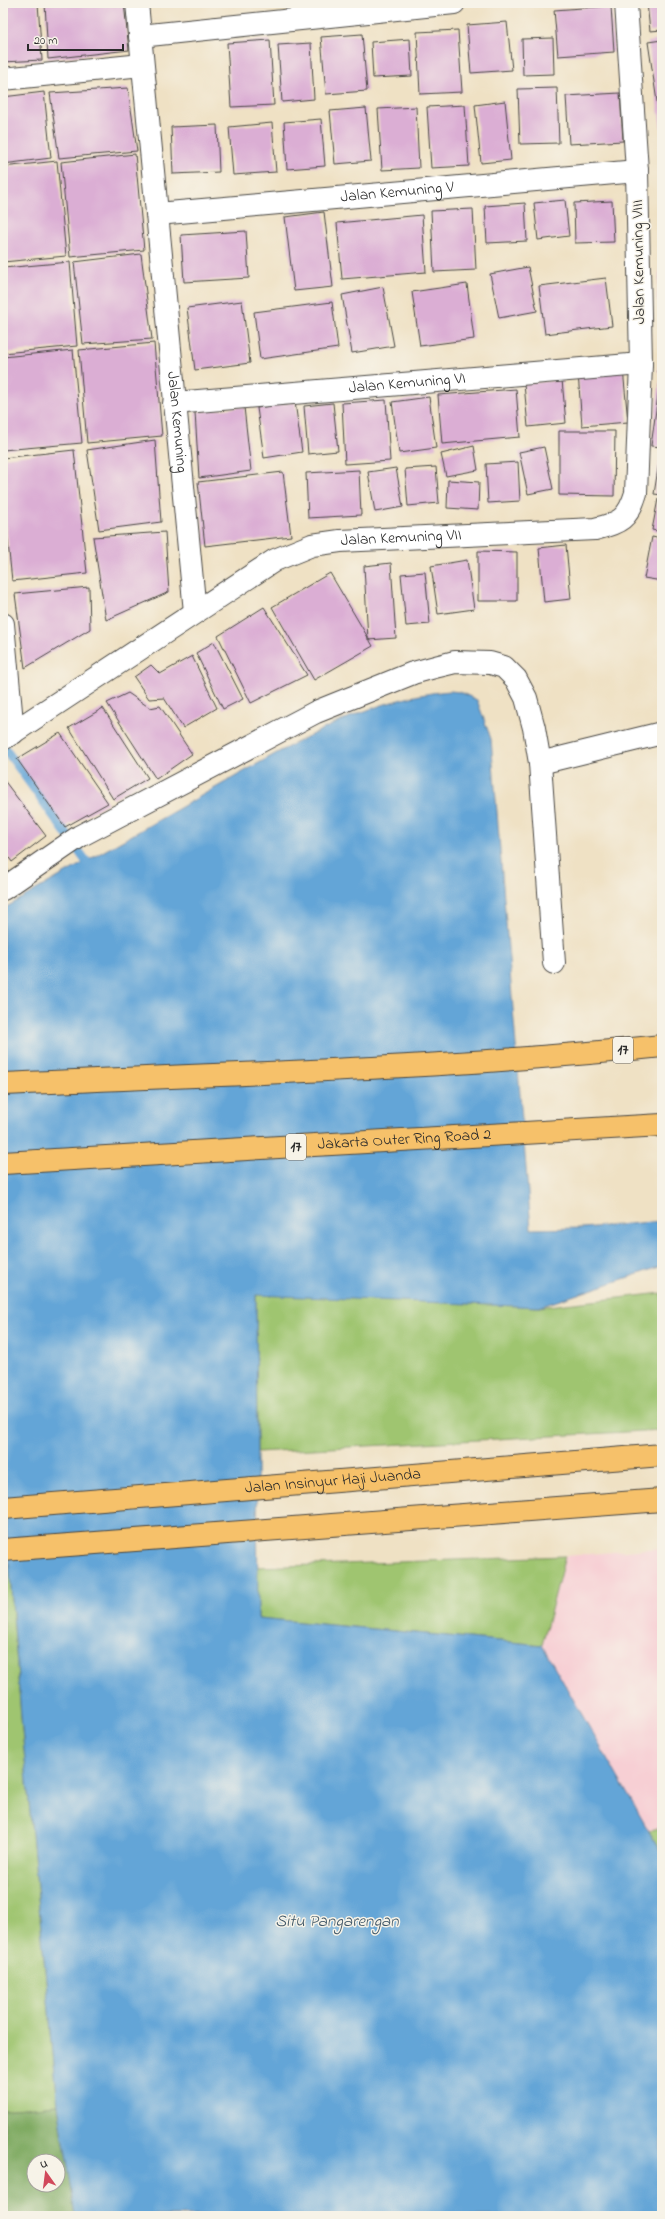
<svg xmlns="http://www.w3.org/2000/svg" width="665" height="2219" viewBox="0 0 665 2219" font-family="'Indie Flower',sans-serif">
<rect width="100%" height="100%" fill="#f7f3e8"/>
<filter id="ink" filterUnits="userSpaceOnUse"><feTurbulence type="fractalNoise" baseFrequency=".025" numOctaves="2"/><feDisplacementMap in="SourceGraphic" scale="8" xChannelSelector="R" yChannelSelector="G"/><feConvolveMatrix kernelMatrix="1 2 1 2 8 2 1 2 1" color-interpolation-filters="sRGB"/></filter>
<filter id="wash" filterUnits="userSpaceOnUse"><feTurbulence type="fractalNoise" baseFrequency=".012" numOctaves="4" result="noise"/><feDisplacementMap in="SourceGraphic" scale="16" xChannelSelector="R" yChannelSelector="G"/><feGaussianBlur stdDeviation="0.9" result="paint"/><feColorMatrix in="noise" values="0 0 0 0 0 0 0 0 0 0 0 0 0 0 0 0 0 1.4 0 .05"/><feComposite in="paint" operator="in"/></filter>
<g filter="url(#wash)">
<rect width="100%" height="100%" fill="#efe1c4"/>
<!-- built -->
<path fill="#f7cfd4" d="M662 1548V1826L649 1831 542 1645 565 1556Z"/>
<!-- green -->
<g fill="#9fc570" stroke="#65784e">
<path d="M662 1293V1430L257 1452 256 1294 539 1307Z"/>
<path d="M565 1556 542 1645 258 1618 257 1567Z"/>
<path d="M9 1563 22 1729 58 2105 3 2110V1564Z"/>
<path d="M662 1826V1854L649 1831Z"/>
</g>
<!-- forest -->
<path fill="#7faa62" stroke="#556a46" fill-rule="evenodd" d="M58 2105 76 2216H3V2110ZM34 2161H58V2185H34Z"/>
<!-- water -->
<path fill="#63a5d7" stroke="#476881" d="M450 691 460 692 477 700 491 739 531 1229 583 1228 662 1221V1266L539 1307 256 1295 258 1618 542 1645 662 1854V2216H76L58 2105 22 1729 3 1483V909C70 870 138 832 206 793 280 752 364 697 450 691Z"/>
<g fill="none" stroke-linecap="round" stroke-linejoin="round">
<!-- stream -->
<path stroke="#63a5d7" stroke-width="9" d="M3 746 86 861"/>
</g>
<g id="blocks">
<!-- building -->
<g fill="#dbaed4">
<path d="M3 3H38L42 60 3 62Z"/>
<path d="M45 3H124L129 50 48 59Z"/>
<path d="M647 3H662V30L650 31Z"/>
<path d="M611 6 614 52 558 56 554 10Z"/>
<path d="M507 22 512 70 471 73 467 25Z"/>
<path d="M458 30 462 92 420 94 417 32Z"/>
<path d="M362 34 367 91 326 94 321 37Z"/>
<path d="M553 38 554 74 523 75 522 39Z"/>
<path d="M410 39 412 76 373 78 371 42Z"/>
<path d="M270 40 274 105 231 107 227 43Z"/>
<path d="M662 40V128H661L648 42Z"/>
<path d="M311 43 314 99 282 102 278 45Z"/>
<path d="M128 88 137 151 59 158 50 93Z"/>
<path d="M557 88 559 143 520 144 518 89Z"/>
<path d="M44 92 51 158 3 164V97Z"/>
<path d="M620 93 623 141 569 144 566 96Z"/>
<path d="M505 101 511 160 481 163 475 105Z"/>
<path d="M465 105 469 166 431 168 427 107Z"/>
<path d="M416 107 419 168 382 170 378 109Z"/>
<path d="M366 108 371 161 335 164 330 111Z"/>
<path d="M321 119 325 166 287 169 284 122Z"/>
<path d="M272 123 276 172 233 175 229 127Z"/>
<path d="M217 125 219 172 173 174 171 127Z"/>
<path d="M135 154 144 250 70 257 61 162Z"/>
<path d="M57 161 66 256 3 262V167Z"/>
<path d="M565 200 569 236 538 240 534 203Z"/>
<path d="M612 201 614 242 575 243 574 203Z"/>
<path d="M525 203 527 241 487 243 485 206Z"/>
<path d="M473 209 476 270 434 272 431 211Z"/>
<path d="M324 212 333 287 294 291 285 217Z"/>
<path d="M422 215 426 272 342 279 337 223Z"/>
<path d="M246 231 249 278 184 282 181 235Z"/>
<path d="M661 253H662V301H657Z"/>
<path d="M141 254 152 339 83 344 74 262Z"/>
<path d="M70 262 77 346 3 353V268Z"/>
<path d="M528 267 537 311 499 318 490 274Z"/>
<path d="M606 278 612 326 545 334 539 286Z"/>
<path d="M467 284 474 339 420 346 412 292Z"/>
<path d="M383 287 394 346 352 353 342 295Z"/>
<path d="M242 301 250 363 195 370 187 308Z"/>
<path d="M332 302 338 348 260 359 254 312Z"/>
<path d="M661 331H662V372H658Z"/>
<path d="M154 343 162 436 87 443 79 350Z"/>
<path d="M73 350 82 443 3 450V357Z"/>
<path d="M623 369 628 422 582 426 578 373Z"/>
<path d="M562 380 566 423 528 427 524 384Z"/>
<path d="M660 381H662V447L651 446Z"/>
<path d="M516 389 520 437 442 444 438 395Z"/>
<path d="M429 397 436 448 399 453 392 402Z"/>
<path d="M386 400 390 461 345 464 342 403Z"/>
<path d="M295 402 302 452 264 458 257 408Z"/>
<path d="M333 403 338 451 308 454 304 406Z"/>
<path d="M244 407 251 471 199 478 195 412Z"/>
<path d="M559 431H615L614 496 559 495Z"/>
<path d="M155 440 161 522 99 530 87 450Z"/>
<path d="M474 446 478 470 446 476 441 454Z"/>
<path d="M544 447 553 489 528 494 519 452Z"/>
<path d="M74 450 87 573 12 581 3 494V458Z"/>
<path d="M660 456H662V495L654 494Z"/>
<path d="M518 462 520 501 488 503 486 464Z"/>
<path d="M436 467 439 503 408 506 405 469Z"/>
<path d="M396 468 403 507 375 512 368 472Z"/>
<path d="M359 470 361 515 308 518 306 473Z"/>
<path d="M283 472 291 536 205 546 198 482Z"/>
<path d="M448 480 479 482 478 510 447 508Z"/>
<path d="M658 499 662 500V532L652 530Z"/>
<path d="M165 532 169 592 106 620 93 537Z"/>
<path d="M652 537 662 539V581L644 578Z"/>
<path d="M566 545 571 599 544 602 539 548Z"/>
<path d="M478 551 517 552V601H478Z"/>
<path d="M467 560 474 609 438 614 431 566Z"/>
<path d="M391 563 396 638 368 640 364 566Z"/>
<path d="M425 572 430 624 406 626 401 574Z"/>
<path d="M330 573 373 646 314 680 272 607Z"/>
<path d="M89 587 90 629 25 668 15 594Z"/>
<path d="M264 607 307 675 251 703 218 636Z"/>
<path d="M214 642 243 699 223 709 196 653Z"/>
<path d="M192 656 217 708 183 728 164 698 149 699 134 677 151 665 160 674Z"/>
<path d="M128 693 150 708 160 706 192 754 156 779 107 703Z"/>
<path d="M103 708 148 778 113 799 69 728Z"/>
<path d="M60 733 108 803 65 827 17 759Z"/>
<path d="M3 779 46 836 12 862 3 849Z"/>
</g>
</g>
</g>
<g filter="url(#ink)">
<use href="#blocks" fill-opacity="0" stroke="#484642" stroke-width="1"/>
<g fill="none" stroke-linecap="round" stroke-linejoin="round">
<defs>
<g id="street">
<path id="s1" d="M137 3 195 612"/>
<path d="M140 36 454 3"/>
<path d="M3 79 142 65"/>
<path id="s2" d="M157 214 637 171"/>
<path id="s3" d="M174 403 641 364"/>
<path d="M3 624 13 733"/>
<path id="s4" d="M3 739 275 560 312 545 340 541 595 529C620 523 628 519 636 493L641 364 637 171 626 3"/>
<path d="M540 763 662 733"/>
<path d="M3 889 80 836 316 712 413 673 435 667 455 662 490 663 504 667 516 679 526 698 534 728 540 763 554 963"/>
</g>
<g id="highway">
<path d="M3 1084C223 1074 443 1069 662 1046"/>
<path id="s5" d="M3 1163 662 1125"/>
<path id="s6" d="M3 1508 662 1455"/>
<path d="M3 1550 662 1500"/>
</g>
</defs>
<!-- street casing -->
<use href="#street" stroke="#484642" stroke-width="24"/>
<!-- highway casing -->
<use href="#highway" stroke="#484642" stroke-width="24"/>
<!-- street -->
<use href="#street" stroke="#fff" stroke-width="22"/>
<!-- highway -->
<use href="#highway" stroke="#f6c16b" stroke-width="22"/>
</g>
</g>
<g text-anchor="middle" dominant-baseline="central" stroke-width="3" stroke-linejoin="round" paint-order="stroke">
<!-- shield labels -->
<g fill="#f7f3e8" stroke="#686764" stroke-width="1">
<rect x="613" y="1037" width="20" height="26" rx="3"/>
<rect x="286" y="1134" width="20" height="26" rx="3"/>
</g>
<g font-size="15" font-weight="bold" fill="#2b2b2b">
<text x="623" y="1050">17</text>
<text x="296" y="1147">17</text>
</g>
<!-- street labels -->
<g font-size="16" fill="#2b2b2b" stroke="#f7f3e8">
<text stroke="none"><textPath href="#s2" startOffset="241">Jalan Kemuning V</textPath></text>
<text transform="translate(639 262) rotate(-91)">Jalan Kemuning VIII</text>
<text stroke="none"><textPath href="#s3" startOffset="234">Jalan Kemuning VI</textPath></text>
<text stroke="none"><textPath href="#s1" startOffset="421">Jalan Kemuning</textPath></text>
<text stroke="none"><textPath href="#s4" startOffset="455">Jalan Kemuning VII</textPath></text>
<text stroke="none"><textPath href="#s5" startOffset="402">Jakarta Outer Ring Road 2</textPath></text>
<text stroke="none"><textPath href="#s6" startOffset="331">Jalan Insinyur Haji Juanda</textPath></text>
</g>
<!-- water labels -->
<g font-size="17" font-style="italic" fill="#3f5667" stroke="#f7f3e8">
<text x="337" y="1921">Situ Pangarengan</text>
</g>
</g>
<!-- margin -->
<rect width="665" height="2219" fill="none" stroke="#f7f3e8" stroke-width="16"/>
<!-- north arrow -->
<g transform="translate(46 2173) rotate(346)"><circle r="19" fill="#f7f3e8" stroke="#a5a39c"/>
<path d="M0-3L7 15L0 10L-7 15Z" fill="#d1495b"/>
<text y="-6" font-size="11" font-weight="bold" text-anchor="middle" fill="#2b2b2b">U</text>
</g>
<!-- scale -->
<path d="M28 44v6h95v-6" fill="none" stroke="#2b2b2b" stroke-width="2"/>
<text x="34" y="44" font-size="12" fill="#2b2b2b" stroke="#f7f3e8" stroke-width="3" paint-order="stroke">20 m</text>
</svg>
